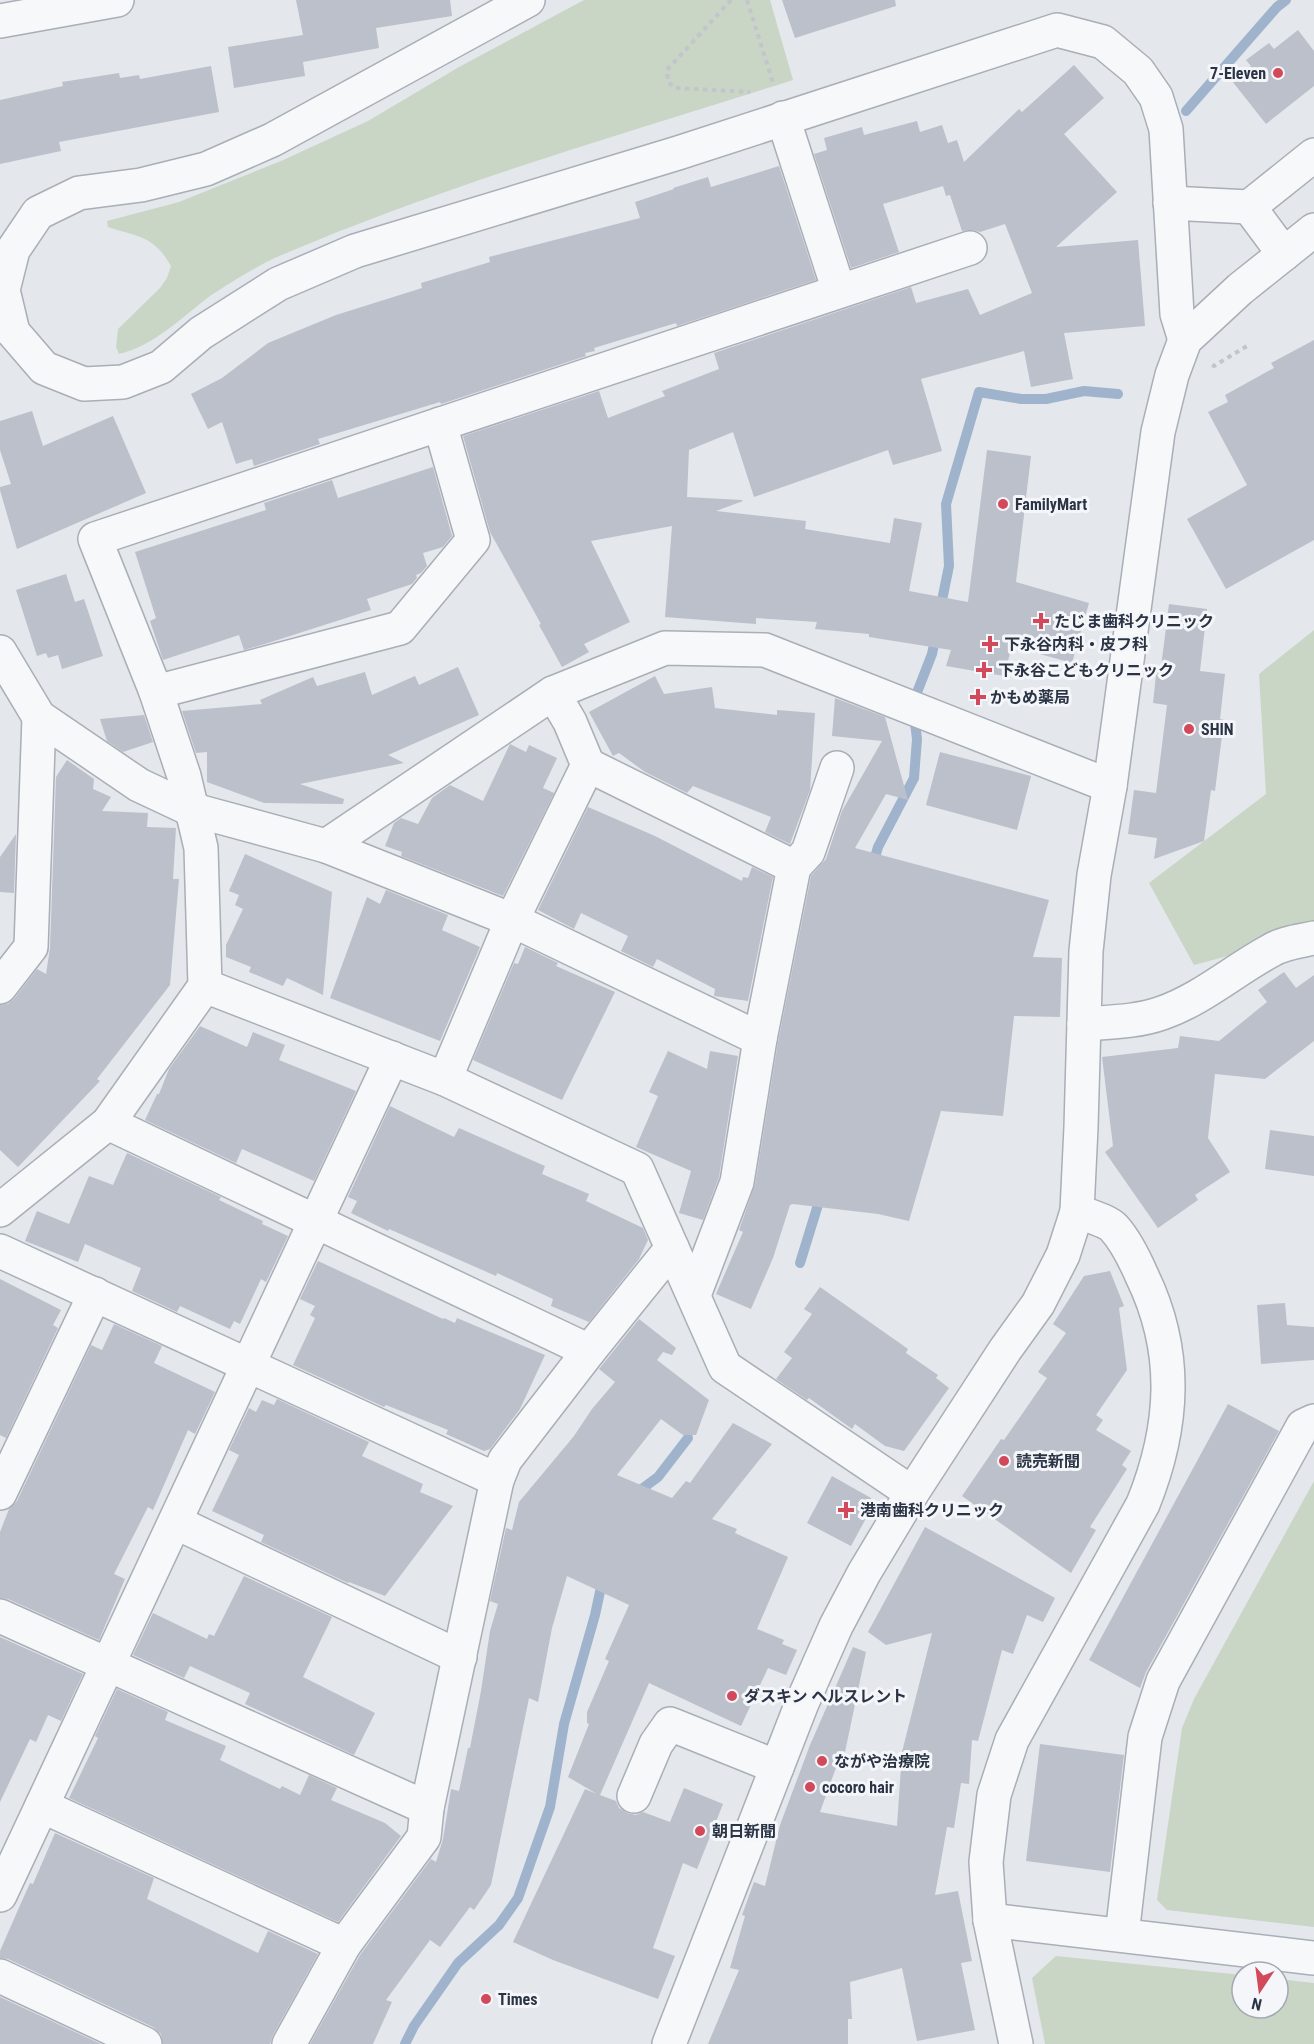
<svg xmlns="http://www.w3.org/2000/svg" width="1314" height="2044" viewBox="0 0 1314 2044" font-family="'Roboto Condensed','Noto Sans JP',sans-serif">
<rect width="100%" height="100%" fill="#e4e7ec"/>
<!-- green -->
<g fill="#c9d6c5">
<path d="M584 0H770L793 80C620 135 444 185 277 257 257 266 228 284 210 296 182 317 154 346 119 354L116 347 118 329 160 288 167 278 171 266C153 235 138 237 108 227L107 221 179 202 281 161 368 121 459 67Z"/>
<path d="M1314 630V933L1194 965 1149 883 1266 794 1259 674Z"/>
<path d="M1314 1481V1927L1167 1910 1157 1900 1182 1728 1194 1699Z"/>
<path d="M1056 1956 1242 1975V2008H1278V1979L1314 1983V2044H1045L1032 1978Z"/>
</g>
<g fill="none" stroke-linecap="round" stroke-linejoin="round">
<!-- stream -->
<g stroke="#9fb4cc" stroke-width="10">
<path d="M1186 111 1277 7 1286 0"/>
<path d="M940 610 949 566 946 504 979 392 1021 399H1046L1084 391 1118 394"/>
<path d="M872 867 878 847 914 778 917 739 914 715 916 695 932 654 936 635"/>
<path d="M800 1263 821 1195"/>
<path d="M635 1494 658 1477 688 1438"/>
<path d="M405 2044 414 2026 458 1963 499 1925 518 1898 550 1807 564 1724 595 1615 603 1578"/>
</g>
</g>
<!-- building -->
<g fill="#bbc0ca">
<path d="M296 0H450L452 16 376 28 379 48 303 62 305 76 234 88 228 47 303 35Z"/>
<path d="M782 0H895L896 6 795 38Z"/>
<path d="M1298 30 1314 51V86L1266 124 1232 81 1251 66 1246 60 1269 43 1274 49Z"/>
<path d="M1074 65 1104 98 1064 134 1117 192 1056 247 1138 240 1145 326 1064 333 1073 379 1031 387 1024 351 921 379 942 451 893 465 888 450 754 497 733 432 689 450 687 497 742 500 743 501 716 511 806 521 805 529 890 543 894 518 922 523 909 591 968 602 987 450 1031 456 1016 582 1089 603 1072 663 1012 646 1004 676 946 666 951 650 869 637V634L815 629 817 622 756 618V624L665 617 672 526 591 541 630 622 584 644 589 652 562 667 539 625 541 624 490 532 463 436 599 391 608 418 665 396 662 391 719 369 714 353 911 287 916 303 968 289 980 315 1032 293 1005 224 980 232 973 230 962 231 950 195 946 196 943 186 883 204 899 252 851 268 814 154 827 150 824 138 862 127 864 135 917 121 920 132 942 125 948 143 957 140 964 162 1019 109 1022 112Z"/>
<path d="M211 66 219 112 59 142 61 151 0 164V100L63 86 62 82 119 73 120 78 139 75 140 79Z"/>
<path d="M779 166 816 280 677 326 676 323 594 348 595 351 585 353 586 356 441 404 440 402 318 439 320 444 254 466 252 459 236 464 222 422 208 429 191 394 222 378 268 343 336 315 422 288 421 283 490 262 489 257 640 218 635 202 674 189 673 188 708 177 711 187Z"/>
<path d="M1314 340V540L1226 589 1187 519 1247 485 1208 412 1228 402 1225 395 1274 368 1271 363Z"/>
<path d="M32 411 43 446 113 416 146 493 17 549 0 490V487L11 484 0 450V421Z"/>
<path d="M433 467 452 536 443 547 423 553 427 566 421 573 416 575 417 578 412 584 367 599 371 610 265 644 244 650 239 635 163 660 150 621 156 618 135 552 266 510 264 503 332 480 338 498Z"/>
<path d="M66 574 75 602 84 599 103 656 62 669 58 655 48 658 46 653 37 656 16 590Z"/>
<path d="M1169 604 1207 609 1200 671 1225 674 1220 719 1224 720 1215 791 1211 790 1204 841 1154 859 1157 838 1128 834 1134 790 1156 793 1167 705 1153 703 1157 666 1161 667Z"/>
<path d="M458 667 479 715 388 755 404 763 300 784 344 799 343 804 264 803 207 782V752L196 753 182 711 262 704 260 700 313 677 317 686 365 672 372 695 415 676 419 685Z"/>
<path d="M655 676 664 694 712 687 715 708 777 715V710L815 713 810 790 790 844 765 832 771 817 693 786 687 793 645 772 619 753 613 756 589 712Z"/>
<path d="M835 698 885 717 908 800 886 794 855 848 1049 900 1033 957 1062 958 1060 1017 1014 1016 1003 1116 941 1111 909 1221 878 1214 793 1204 790 1205 773 1258 751 1309 716 1294 743 1232 739 1230 755 1185 778 1042 811 876 826 859 842 811 882 741 832 736Z"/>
<path d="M144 715 153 742 123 752 107 741 100 719Z"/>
<path d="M510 744 526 752 529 745 557 758 543 788 554 793 503 896 401 856 402 852 385 846 394 823 401 818 418 824 432 798 450 785 483 801Z"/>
<path d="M940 752 1031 776 1017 830 926 805Z"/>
<path d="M67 760 94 779 93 789 111 797 102 811 148 813 147 827 176 828 173 879H179L170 985 97 1079 100 1081 18 1167 0 1150V1005L8 1004 14 999 37 969 46 974 50 948 56 777Z"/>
<path d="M588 807 655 836 742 881 743 877 748 878 752 867 773 877 748 1001 714 996 715 989 657 959 653 967 621 951 628 936 581 913 574 929 538 910Z"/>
<path d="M16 834 14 893 0 892V857Z"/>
<path d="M245 854 332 892 323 995 287 978 283 986 249 972 251 967 226 957V945L243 909 235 905 239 895 229 891Z"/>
<path d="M386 890 448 915 442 930 480 947 440 1041 330 998 367 897 380 904Z"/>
<path d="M525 947 558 963 556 966 615 992 562 1100 473 1060 514 963 518 964Z"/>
<path d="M1284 972 1296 988 1314 975V1041L1265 1079 1215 1074 1208 1138 1230 1172 1195 1195 1198 1200 1158 1228 1105 1152 1113 1146 1102 1057 1178 1048 1180 1036 1219 1041 1267 1002 1258 990Z"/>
<path d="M200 1026 247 1047 253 1032 285 1045 279 1060 356 1091 314 1181 242 1149 236 1163 145 1120 157 1094H159L169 1069Z"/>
<path d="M668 1051 707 1069 710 1051 738 1056 719 1177 703 1220 679 1213 691 1171 636 1147 658 1096 649 1092Z"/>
<path d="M390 1106 454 1137 459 1128 545 1166 542 1174 589 1194 586 1201 643 1228 648 1240 639 1259 589 1322 551 1306 553 1299 497 1273 496 1276 389 1229 388 1231 351 1213 357 1201 348 1197Z"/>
<path d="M1270 1130 1314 1136V1176L1265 1169Z"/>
<path d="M127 1153 221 1197 219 1200 263 1221 262 1224 288 1236 266 1282 261 1279 240 1324 234 1321 230 1329 180 1306 177 1312 132 1291 141 1268 85 1244 78 1262 25 1241 37 1211 69 1224 89 1176 113 1185Z"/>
<path d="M318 1261 443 1319 444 1318 455 1323 457 1318 545 1355 520 1409 490 1449 484 1451 446 1434 448 1430 386 1405 384 1407 293 1365 315 1318 310 1315 315 1306 300 1299Z"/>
<path d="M1110 1271 1124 1306 1119 1308 1127 1370 1096 1415 1103 1420 1096 1430 1131 1451 1122 1465 1127 1469 1090 1527 1096 1530 1071 1573 962 1496 1001 1439 1004 1440 1047 1378 1038 1372 1066 1333 1053 1324 1084 1276Z"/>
<path d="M0 1279 61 1310 53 1325 58 1328 6 1438 0 1435Z"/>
<path d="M820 1287 908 1349 906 1353 938 1375 936 1378 949 1388 904 1451 885 1446 855 1424 852 1429 809 1398 807 1400 776 1379 792 1358 784 1352 812 1314 804 1309Z"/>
<path d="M1285 1303 1287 1325 1314 1327V1360L1261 1364 1257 1305Z"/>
<path d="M639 1319 676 1348 672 1355 663 1352 657 1360 709 1400 696 1435H683L661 1419 617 1475 672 1498 686 1481 690 1483 733 1423 772 1444 712 1519 737 1529 735 1533 788 1557 757 1629 784 1640 782 1644 797 1650 786 1675 768 1668 741 1726 649 1683 600 1795 616 1801 619 1808 627 1813 636 1815 643 1812 670 1822 684 1788 723 1804 697 1869 683 1863 653 1948 675 1956 658 1999 553 1960 513 1942 585 1789 597 1794 568 1777 589 1724 587 1723V1712L609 1661 605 1659 629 1605 567 1576 552 1628 538 1702 529 1698 491 1885 474 1910 470 1907 440 1947 430 1940 386 2000 392 2002 373 2044H310L360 1955 431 1859 436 1862 443 1839 451 1789 459 1791 468 1748H470L481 1691 490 1631 498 1604 490 1601 506 1528 512 1530 519 1502 574 1436 592 1409 615 1382 599 1369Z"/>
<path d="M114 1324 162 1346 154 1363 215 1392 195 1434 188 1430 153 1510 148 1507 114 1574 125 1579 99 1640 8 1599 0 1598V1532L9 1509 17 1501 91 1345 102 1350Z"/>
<path d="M277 1399 369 1442 362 1456 423 1484 420 1492 453 1506 385 1596 349 1582 348 1583 261 1542 264 1535 212 1511 239 1455 229 1450 249 1408 256 1412 262 1400 274 1405Z"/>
<path d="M1228 1404 1279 1431 1146 1672 1140 1688 1089 1660Z"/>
<path d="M832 1476 871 1498V1509L851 1546 807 1523Z"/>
<path d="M925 1527 1055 1598 1043 1622 1027 1615 1013 1654 1002 1650 978 1741 972 1740 969 1784 961 1783 954 1828 947 1827 935 1895 958 1891 972 1961 961 1963 975 2030 917 2041 902 1968 850 1982 852 2019H848V2044H708L739 1970 730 1968 745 1916 742 1915 754 1882 765 1886 780 1825 810 1745 853 1647 866 1652 845 1752 842 1751 820 1812 897 1826 902 1752 932 1633 886 1645 868 1632Z"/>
<path d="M244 1576 332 1617 303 1677 375 1713 354 1755 245 1704 250 1693 190 1666 184 1678 133 1655 153 1613 207 1639 209 1634 214 1636Z"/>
<path d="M0 1637 83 1674 61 1721 48 1715 36 1742 30 1739 0 1802Z"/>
<path d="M117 1689 168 1712 165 1720 226 1746 220 1760 280 1789 282 1786 300 1795 309 1775 337 1788 331 1800 385 1823 401 1836 338 1922 69 1798 98 1738 95 1736Z"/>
<path d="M1040 1744 1124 1755 1110 1872 1026 1861Z"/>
<path d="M55 1833 154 1878 147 1899 258 1953 268 1931 318 1954 273 2035 270 2044H163L161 2034 153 2027 8 1959 0 1958V1951L21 1903 30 1883 33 1884Z"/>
<path d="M0 1997 101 2044H0Z"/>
</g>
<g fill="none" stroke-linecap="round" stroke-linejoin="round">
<defs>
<g id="minor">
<path d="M528 0 272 140 206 169 141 185 79 193 38 213 13 250 3 290 13 332 44 368 84 384 123 382 161 367 201 333 278 284 355 251 678 153 1057 30 1103 42 1138 71 1156 97 1166 129 1177 314 1185 340"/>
<path d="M0 21 117 0"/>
<path d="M783 118 839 291"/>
<path d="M1170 203 1249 207"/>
<path d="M1284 254 1249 207 1314 155"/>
<path d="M0 652 39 717 139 785 190 809 326 846 512 920 760 1039"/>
<path d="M156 692 400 628 473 540 440 424"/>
<path d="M588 765 794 867 760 1039 737 1182 694 1295"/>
<path d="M326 846 553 693 665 648 765 650 1110 786"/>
<path d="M794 867 808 852 837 768"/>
<path d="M205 986 445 1079 637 1169 725 1367 912 1493"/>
<path d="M0 987 31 947 39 717"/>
<path d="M1084 1024C1109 1022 1137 1022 1162 1013 1202 999 1233 971 1270 951 1282 943 1300 941 1314 938"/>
<path d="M445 1079 512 920 588 765 570 722 553 693"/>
<path d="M108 1123 589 1351"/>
<path d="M0 1210 108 1123 205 986 201 848 184 776 156 692 95 539 970 248"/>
<path d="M0 1251 497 1480"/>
<path d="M0 1493 95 1294"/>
<path d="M175 1522 460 1657"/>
<path d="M0 1616 427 1808"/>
<path d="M634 1796 656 1744 670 1724 777 1767"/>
<path d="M42 1806 344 1945"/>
<path d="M0 1895 392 1058"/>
<path d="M990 1920 1314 1958"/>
<path d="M1122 1935 1145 1737 1163 1681 1303 1426 1314 1421"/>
<path d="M0 1976 145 2044"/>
<path d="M289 2044 344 1945 424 1837 427 1808 497 1480 505 1460 589 1351 672 1248"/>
<path d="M669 2044 802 1703 836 1626 864 1573 912 1493 1005 1350 1038 1304 1063 1255 1073 1224 1077 1211 1081 1127 1086 951 1094 875 1110 786 1158 432 1172 375 1185 340 1240 289 1314 230"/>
<path d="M1016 2044 990 1920 986 1862 994 1795 1012 1740 1143 1504C1174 1427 1179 1352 1142 1276 1135 1260 1126 1241 1114 1228 1108 1221 1086 1215 1077 1211"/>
</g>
</defs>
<!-- minor casing -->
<use href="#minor" stroke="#a9aeb7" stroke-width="36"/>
<!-- path -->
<g stroke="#c2c5cb" stroke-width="4" stroke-dasharray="4.5 4.5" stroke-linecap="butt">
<path d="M731 0 667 70 668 82 675 88 750 92"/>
<path d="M747 0 774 86"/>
<path d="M1212 365 1214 366 1247 346"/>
</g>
<!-- minor -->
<use href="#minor" stroke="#f7f8fa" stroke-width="33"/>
</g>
<!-- markers -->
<g fill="#d1495b" stroke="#f4f6f9" stroke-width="2">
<circle cx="1278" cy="73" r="6"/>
<circle cx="1003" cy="504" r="6"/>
<path d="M1038 612h6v6h6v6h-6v6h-6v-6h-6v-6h6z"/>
<path d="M987 635h6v6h6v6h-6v6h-6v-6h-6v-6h6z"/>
<path d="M981 661h6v6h6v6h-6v6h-6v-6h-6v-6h6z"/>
<path d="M975 688h6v6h6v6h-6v6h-6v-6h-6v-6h6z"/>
<circle cx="1189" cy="729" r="6"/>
<circle cx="1004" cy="1461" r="6"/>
<path d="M843 1501h6v6h6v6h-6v6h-6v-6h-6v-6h6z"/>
<circle cx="732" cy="1696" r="6"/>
<circle cx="822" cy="1761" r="6"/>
<circle cx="810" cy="1787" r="6"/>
<circle cx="700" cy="1831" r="6"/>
<circle cx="486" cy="1999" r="6"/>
</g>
<g text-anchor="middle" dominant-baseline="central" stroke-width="6" stroke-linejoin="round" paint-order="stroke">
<!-- poi labels -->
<g font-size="16" font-weight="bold" fill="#2b3445" stroke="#f4f6f9" text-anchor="start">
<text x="1266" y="73" text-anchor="end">7-Eleven</text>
<text x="1015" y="504">FamilyMart</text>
<text x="1054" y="621">たじま歯科クリニック</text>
<text x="1004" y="644">下永谷内科・皮フ科</text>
<text x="998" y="670">下永谷こどもクリニック</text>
<text x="990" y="697">かもめ薬局</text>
<text x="1201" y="729">SHIN</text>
<text x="1016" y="1461">読売新聞</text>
<text x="860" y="1510">港南歯科クリニック</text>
<text x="744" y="1696">ダスキン ヘルスレント</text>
<text x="834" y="1761">ながや治療院</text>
<text x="822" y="1787">cocoro hair</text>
<text x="712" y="1831">朝日新聞</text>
<text x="498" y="1999">Times</text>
</g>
</g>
<!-- north arrow -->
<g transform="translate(1260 1990) rotate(193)"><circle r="28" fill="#f4f6f9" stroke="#a4a8b1" stroke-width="1.5"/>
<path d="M0-4.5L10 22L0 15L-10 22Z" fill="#d1495b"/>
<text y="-9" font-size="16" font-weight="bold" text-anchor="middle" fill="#2b3445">N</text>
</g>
</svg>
